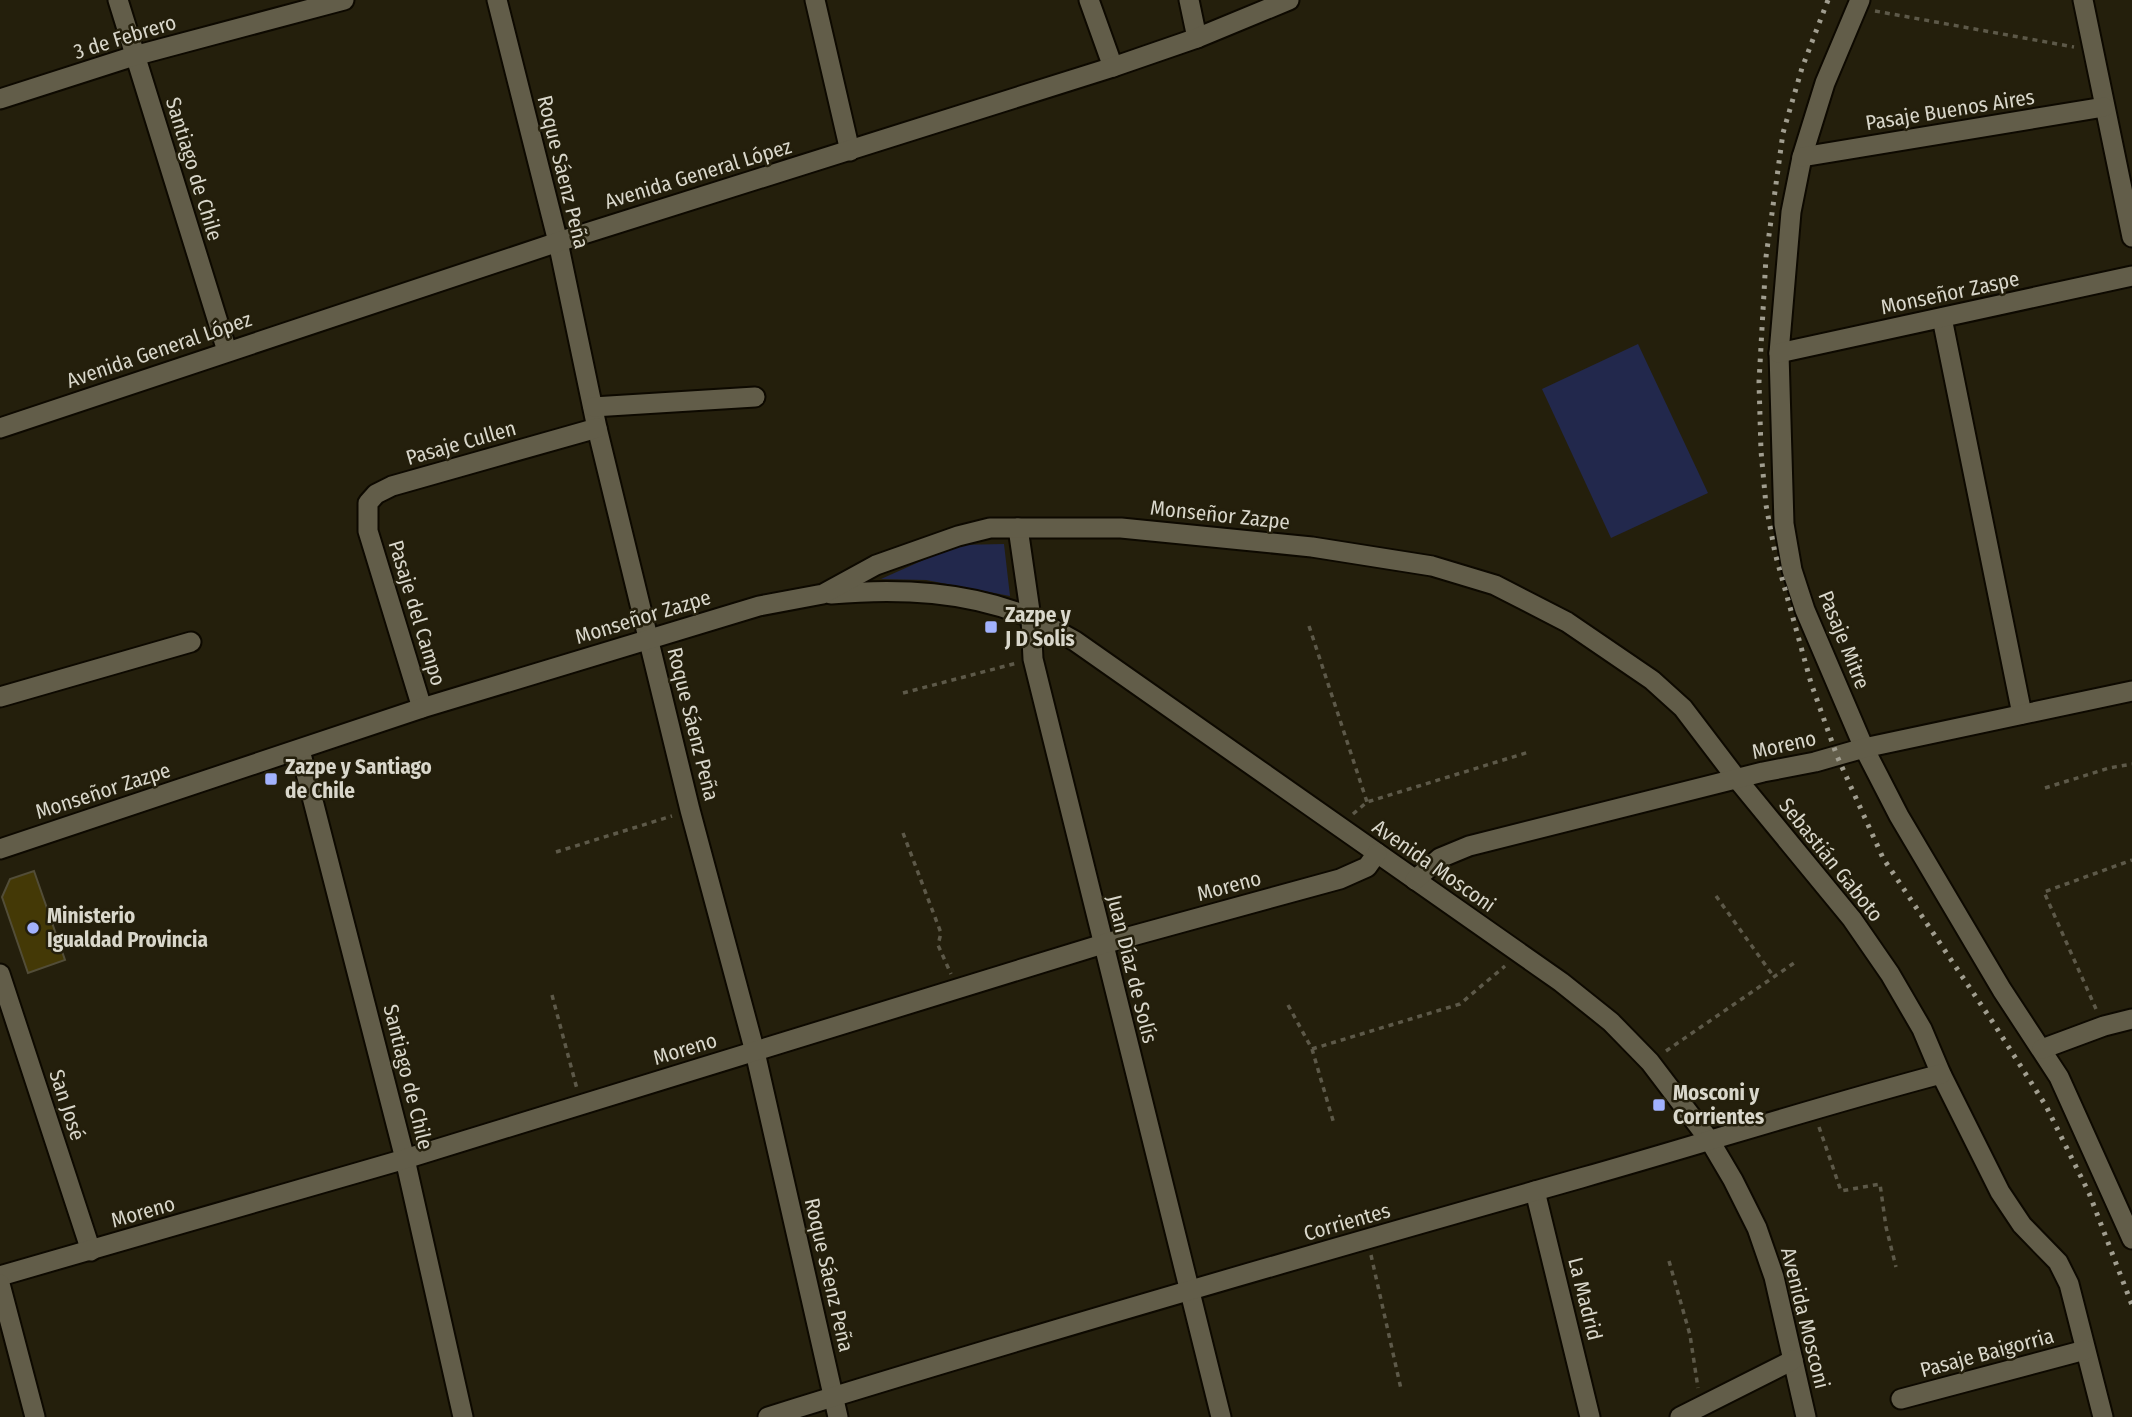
<svg xmlns="http://www.w3.org/2000/svg" width="2132" height="1417" viewBox="0 0 2132 1417" font-family="'Fira Sans Condensed',sans-serif">
<rect width="100%" height="100%" fill="#241f0c"/>
<!-- green -->
<g fill="#22284c">
<path d="M1638 344 1708 493 1611 538 1542 389Z"/>
<path d="M1004 544 1010 596 926 580 881 579 957 545Z"/>
</g>
<!-- building -->
<path fill="#443906" stroke="#524d38" stroke-width="2" d="M34 871 65 960 28 973 2 897 10 879Z"/>
<g fill="none" stroke-linecap="round" stroke-linejoin="round">
<defs>
<g id="minor">
<path d="M118 0 227 351"/>
<path d="M497 0 558 242 597 428 690 810 755 1052 838 1417"/>
<path d="M815 0 850 151"/>
<path d="M1089 0 1113 67"/>
<path d="M1189 0 1197 38"/>
<path d="M1860 0 1825 83 1802 157 1791 212 1779 353 1784 524 1792 570 1805 610 1864 748 1899 816 2002 990 2059 1077 2132 1239"/>
<path d="M2083 0 2132 237"/>
<path d="M0 99 134 56 344 0"/>
<path d="M1802 157 2104 107"/>
<path d="M1942 318 2022 714"/>
<path d="M1779 353 2132 276"/>
<path d="M593 407 755 397"/>
<path d="M0 428 558 242 1113 67 1197 38 1289 0"/>
<path d="M1018 528 1031 618 1033 659 1221 1417"/>
<path d="M831 594C899 588 968 591 1032 618 1047 625 1061 633 1075 641L1561 982 1611 1022 1650 1062 1710 1141 1733 1180 1757 1228 1774 1277 1806 1417"/>
<path d="M0 697 191 642"/>
<path d="M422 708 368 531V503L376 494 392 486 597 428"/>
<path d="M300 750 405 1159 463 1417"/>
<path d="M0 849 422 708 759 606 823 594 876 565 958 536 990 528H1121L1312 547 1432 566 1495 585 1567 622 1652 680 1683 708 1737 779 1852 919 1890 974 1922 1029 1941 1074 2000 1192 2022 1225 2058 1262 2069 1284 2103 1417"/>
<path d="M1415 880 1440 858 1469 846 1763 772 1815 762 1864 748 2132 691"/>
<path d="M0 974 91 1251"/>
<path d="M2042 1049 2104 1026 2132 1019"/>
<path d="M1535 1191 1590 1417"/>
<path d="M0 1276 405 1159 1103 944 1340 879 1367 867 1377 853"/>
<path d="M0 1284 35 1417"/>
<path d="M1901 1399 2085 1350"/>
<path d="M768 1417C1038 1333 1309 1255 1581 1178 1701 1144 1820 1106 1941 1074"/>
<path d="M1680 1417 1793 1360"/>
</g>
</defs>
<!-- minor casing -->
<use href="#minor" stroke="#0d0900" stroke-width="23"/>
<!-- path -->
<g stroke="#5d5949" stroke-width="3.5" stroke-dasharray="5 5" stroke-linecap="butt">
<path d="M1875 11 2074 47"/>
<path d="M1309 626 1367 802"/>
<path d="M903 693 1017 663"/>
<path d="M2045 788 2109 768 2132 764"/>
<path d="M1353 814 1367 802 1529 752"/>
<path d="M903 833 941 933 938 945 951 974"/>
<path d="M556 852 672 816"/>
<path d="M1716 896 1774 977"/>
<path d="M552 995 577 1089"/>
<path d="M1288 1005 1312 1049 1334 1124"/>
<path d="M2096 1009 2044 892 2132 860"/>
<path d="M1312 1049 1460 1004 1505 966"/>
<path d="M1666 1051 1797 961"/>
<path d="M1819 1127 1841 1191 1880 1184 1886 1227 1896 1267"/>
<path d="M1371 1255 1401 1389"/>
<path d="M1669 1261 1690 1335 1698 1388"/>
</g>
<!-- minor -->
<use href="#minor" stroke="#625d49" stroke-width="19"/>
<!-- rail -->
<path stroke="#a19e90" stroke-width="5" stroke-dasharray="3.5 7" stroke-linecap="butt" d="M1828 0 1802 68 1783 133 1766 257 1759 382 1761 451 1766 505 1775 553 1811 683 1837 756 1883 858 1994 1024 2046 1106 2089 1193 2132 1305"/>
</g>
<!-- markers -->
<g fill="#a2b2fd" stroke="#241f0c" stroke-width="2.5">
<rect x="984" y="620" width="14" height="14" rx="3.5"/>
<rect x="264" y="772" width="14" height="14" rx="3.5"/>
<circle cx="33" cy="928" r="7"/>
<rect x="1652" y="1098" width="14" height="14" rx="3.5"/>
</g>
<g text-anchor="middle" dominant-baseline="central" stroke-width="5" stroke-linejoin="round" paint-order="stroke">
<!-- street labels -->
<g font-size="21" fill="#d9d7cb" stroke="#241f0c">
<text transform="translate(125 37) rotate(-17)">3 de Febrero</text>
<text transform="translate(1950 110) rotate(-9)">Pasaje Buenos Aires</text>
<text transform="translate(194 169) rotate(73)">Santiago de Chile</text>
<text transform="translate(563 172) rotate(76)">Roque Sáenz Peña</text>
<text transform="translate(698 174) rotate(-17)">Avenida General López</text>
<text transform="translate(1950 293) rotate(-12)">Monseñor Zaspe</text>
<text transform="translate(159 350) rotate(-19)">Avenida General López</text>
<text transform="translate(461 443) rotate(-16)">Pasaje Cullen</text>
<text transform="translate(1220 515) rotate(6)">Monseñor Zazpe</text>
<text transform="translate(417 613) rotate(73)">Pasaje del Campo</text>
<text transform="translate(643 617) rotate(-17)">Monseñor Zazpe</text>
<text transform="translate(1844 640) rotate(68)">Pasaje Mitre</text>
<text transform="translate(693 724) rotate(76)">Roque Sáenz Peña</text>
<text transform="translate(1784 745) rotate(-13)">Moreno</text>
<text transform="translate(103 791) rotate(-18)">Monseñor Zazpe</text>
<text transform="translate(1831 860) rotate(51)">Sebastián Gaboto</text>
<text transform="translate(1434 866) rotate(35)">Avenida Mosconi</text>
<text transform="translate(1229 886) rotate(-15)">Moreno</text>
<text transform="translate(1132 969) rotate(76)">Juan Díaz de Solís</text>
<text transform="translate(685 1049) rotate(-17)">Moreno</text>
<text transform="translate(408 1077) rotate(76)">Santiago de Chile</text>
<text transform="translate(67 1105) rotate(72)">San José</text>
<text transform="translate(143 1212) rotate(-16)">Moreno</text>
<text transform="translate(1347 1222) rotate(-16)">Corrientes</text>
<text transform="translate(829 1275) rotate(77)">Roque Sáenz Peña</text>
<text transform="translate(1585 1299) rotate(76)">La Madrid</text>
<text transform="translate(1805 1318) rotate(76)">Avenida Mosconi</text>
<text transform="translate(1987 1353) rotate(-15)">Pasaje Baigorria</text>
</g>
<!-- poi labels -->
<g font-size="21" font-weight="bold" fill="#d9d7cb" stroke="#241f0c" text-anchor="start">
<text x="1005" y="615">Zazpe y<tspan x="1005" dy="24">J D Solis</tspan></text>
<text x="285" y="767">Zazpe y Santiago<tspan x="285" dy="24">de Chile</tspan></text>
<text x="47" y="916">Ministerio<tspan x="47" dy="24">Igualdad Provincia</tspan></text>
<text x="1673" y="1093">Mosconi y<tspan x="1673" dy="24">Corrientes</tspan></text>
</g>
</g>
</svg>
